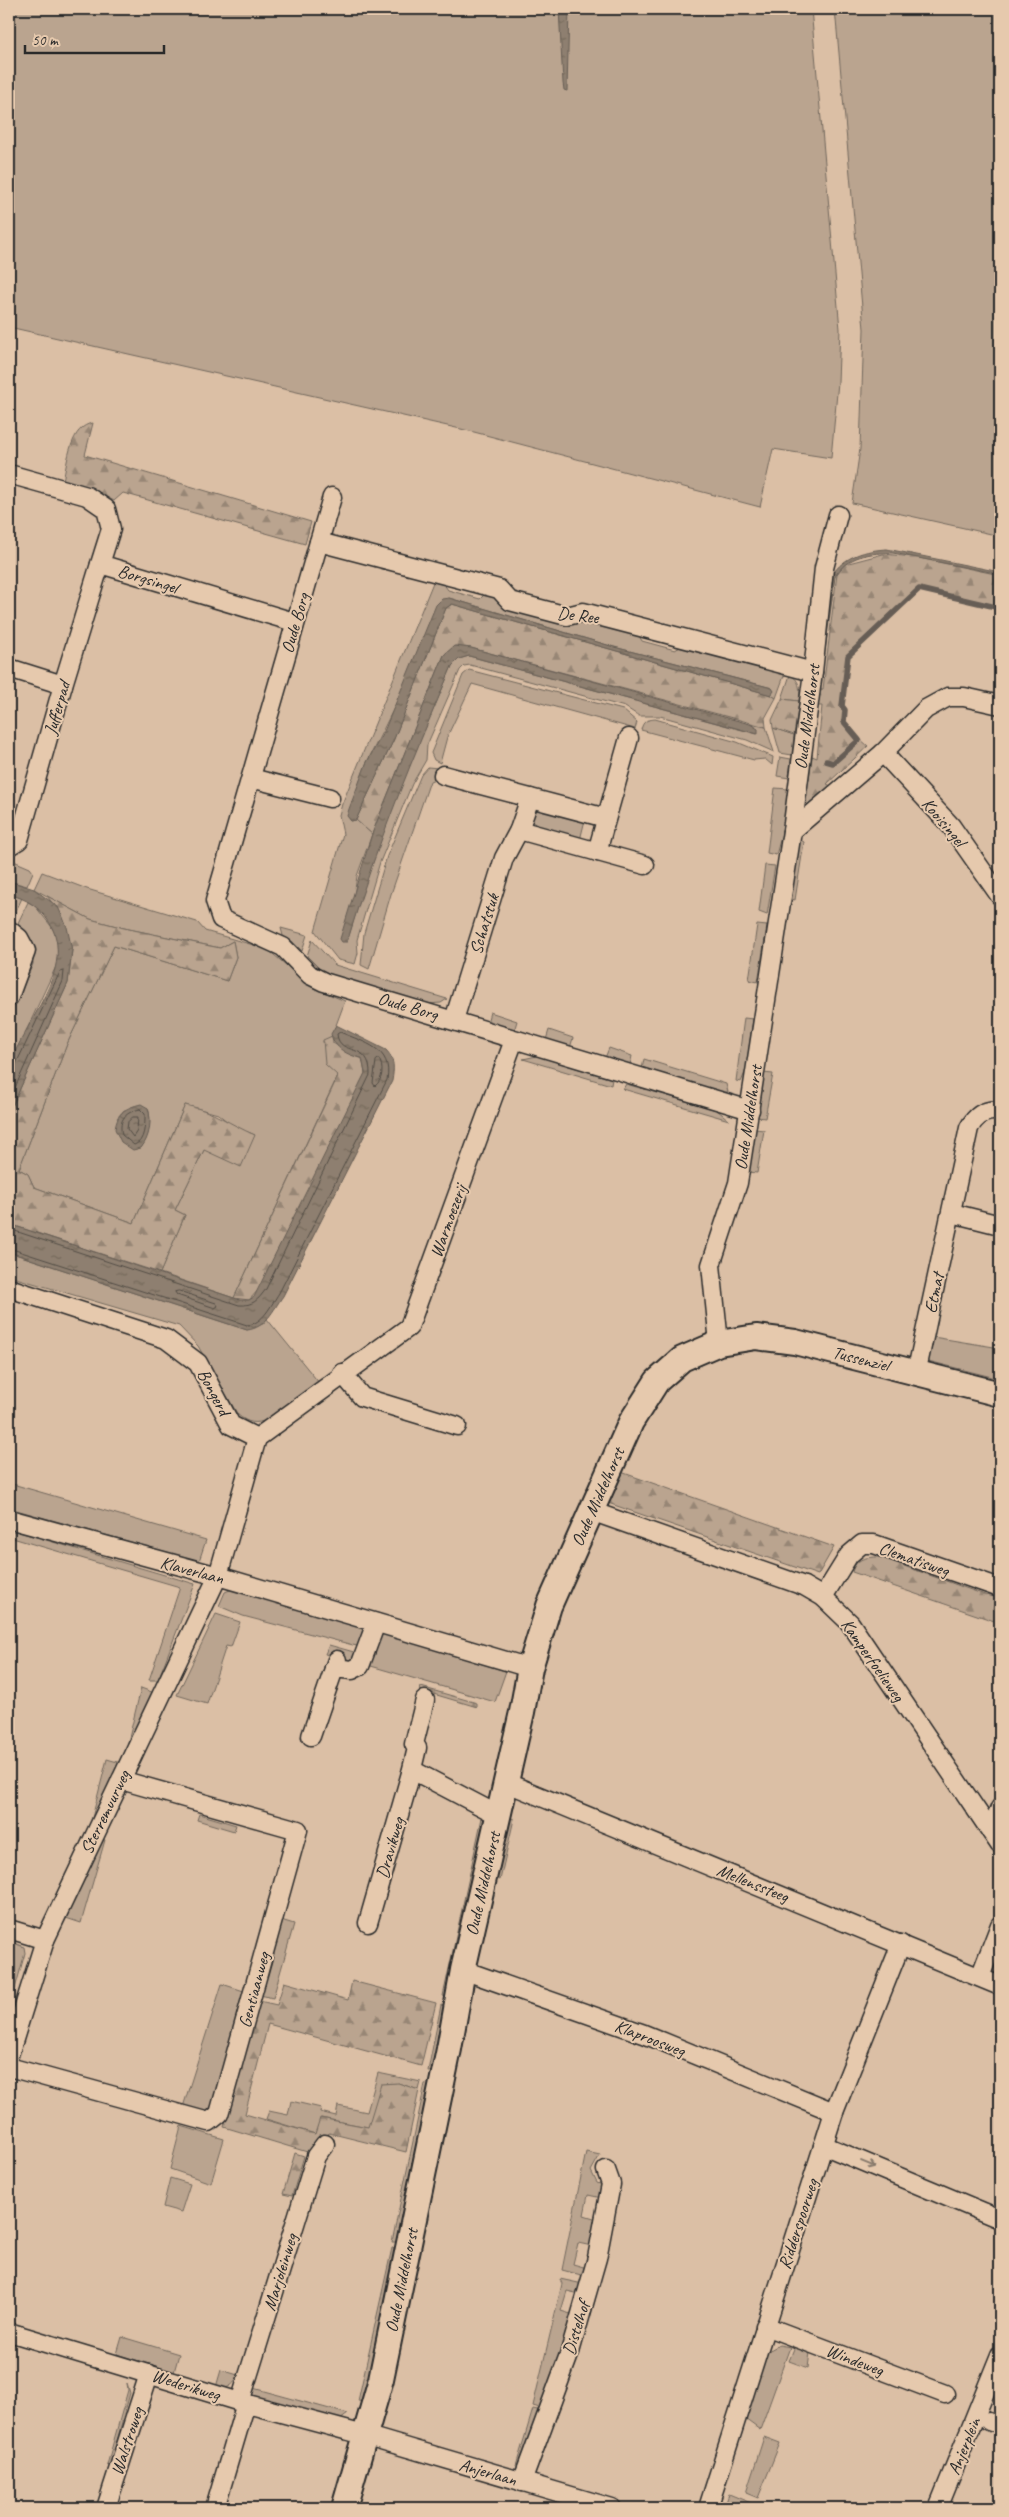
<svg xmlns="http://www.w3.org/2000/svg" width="1009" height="2517" viewBox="0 0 1009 2517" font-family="Caveat,sans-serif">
<defs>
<pattern id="forest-firs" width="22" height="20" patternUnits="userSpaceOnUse" patternTransform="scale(1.25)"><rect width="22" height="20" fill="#baa48f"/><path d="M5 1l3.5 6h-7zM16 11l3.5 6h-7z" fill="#978675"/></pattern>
<pattern id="water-ripples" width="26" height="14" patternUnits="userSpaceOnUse" patternTransform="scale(1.25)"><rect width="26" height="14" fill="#8e7f6f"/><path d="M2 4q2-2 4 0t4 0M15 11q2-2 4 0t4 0" fill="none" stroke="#74685b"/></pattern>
</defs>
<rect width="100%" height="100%" fill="#dbbfa5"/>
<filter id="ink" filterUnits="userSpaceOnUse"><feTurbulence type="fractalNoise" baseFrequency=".02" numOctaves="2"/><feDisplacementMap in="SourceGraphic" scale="10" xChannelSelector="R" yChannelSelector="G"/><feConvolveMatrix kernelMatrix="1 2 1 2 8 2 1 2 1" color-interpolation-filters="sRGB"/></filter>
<g filter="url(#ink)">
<!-- green -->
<g fill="#baa48f" stroke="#72685d" fill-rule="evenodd">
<path d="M9 9H811L840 329 838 382 831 458 773 449 760 507 474 432 9 327Z"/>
<path d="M835 9H1000V536L852 503 860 449 864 329Z"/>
<path d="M434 580 443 583 448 590 480 599 485 594 496 597 506 608 565 623 581 619 638 634 642 641 675 650 682 646 785 673 776 698 771 695 773 691 772 688 614 647 449 598 366 764 348 816 351 821 356 820 372 834 357 876 347 942 369 870 398 792 452 666 459 659 469 656 757 734 755 726 750 724 766 727 774 752 747 740 660 716H639L625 707 470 665 464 666 460 670 427 745 426 760 412 784 380 862 357 940 358 953 355 964 338 960 315 931 343 834 339 815 342 804Z"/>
<path d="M469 670 623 710 637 722 635 729 472 684 447 737 440 763 434 760 431 753 463 675Z"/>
<path d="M790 675C801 680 800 691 799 701L782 699Z"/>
<path d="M655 719 737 742 773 757 772 765 765 759 754 760 641 730C643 721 646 720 655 719Z"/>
<path d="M773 728 794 735 792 755 780 753Z"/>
<path d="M780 757 791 759 789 778 777 776Z"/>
<path d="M428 767 438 768 435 779 430 781 391 894 369 969 361 965 364 933 387 856 421 775Z"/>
<path d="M775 788 788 789 783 829 776 855 767 853Z"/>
<path d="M541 808 585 820 580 840C564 836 535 835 531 816L535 810Z"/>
<path d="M799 839 804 842 795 900 788 898Z"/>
<path d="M9 859 30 868 33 872 27 886 9 881Z"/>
<path d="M765 865 775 866 767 915 759 912Z"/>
<path d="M42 872 87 889 197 922 205 931 267 949 312 987 345 1001 332 1036 323 1041 338 1075 234 1298 160 1273 185 1215 175 1210 204 1150 255 1135 233 1126 218 1114 185 1105 134 1223 34 1187 28 1174 19 1169 67 1044 114 946 227 981 236 957 233 941 220 948 124 928 90 919 34 889ZM148 1108C152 1121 149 1136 141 1148L117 1118 124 1110Z"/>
<path d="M9 894 22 898 11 922 9 921Z"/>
<path d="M28 902 35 906 51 926 57 938 58 962 9 1068V1017L33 964 32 941 17 925Z"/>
<path d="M757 925 767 926 758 982 749 980Z"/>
<path d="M281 928 307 935 302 951 292 941 283 936Z"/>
<path d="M312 940 335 965 447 999 441 1003 428 1004 333 975 321 970 307 956Z"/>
<path d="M490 1012 517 1021 514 1031 487 1023Z"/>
<path d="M744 1018 753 1019 746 1070 741 1082 736 1081Z"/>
<path d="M549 1030 573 1038 570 1048 546 1040Z"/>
<path d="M609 1048 632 1056 630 1065 605 1058Z"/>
<path d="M537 1056 612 1079 611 1085 523 1059Z"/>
<path d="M644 1059 726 1084 728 1092H723L642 1069Z"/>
<path d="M763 1073 773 1074 765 1118 757 1117Z"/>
<path d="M626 1084 717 1110 729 1120 623 1089Z"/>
<path d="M755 1129 764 1130 757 1173 747 1172Z"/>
<path d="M9 1252 247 1330 263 1324 267 1319 320 1384 268 1419C256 1425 248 1423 238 1415L198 1346 179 1326 9 1276Z"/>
<path d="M933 1337 1000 1348V1379L928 1361Z"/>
<path d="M9 1483 206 1540 199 1561 9 1508Z"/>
<path d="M9 1529 195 1584 158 1680H149L180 1587 9 1537Z"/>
<path d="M235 1588 502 1670 506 1671 495 1702 364 1664 368 1649 243 1616 219 1606 225 1592Z"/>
<path d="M216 1614 240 1622 231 1647 226 1646 207 1704 177 1695Z"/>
<path d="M141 1688 157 1694 124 1759Z"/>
<path d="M107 1759 121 1763 92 1818Z"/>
<path d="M483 1813 490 1815 451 1998 443 1996Z"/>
<path d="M199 1814 236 1825 234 1831 197 1820Z"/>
<path d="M506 1817 514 1819 500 1880 492 1877Z"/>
<path d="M101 1838 105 1840 81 1923 63 1917Z"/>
<path d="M281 1920 294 1924 273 1998 260 1995Z"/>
<path d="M9 1941 24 1947 25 1953 9 2010Z"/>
<path d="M222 1984 247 1992 214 2102 207 2112 183 2107Z"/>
<path d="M441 2005 448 2007 435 2071H428Z"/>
<path d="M378 2073 421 2082 419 2090 398 2083 368 2127 321 2118 315 2134 266 2119 269 2111 288 2115 291 2101 321 2108 320 2112 336 2116 338 2106 367 2112Z"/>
<path d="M430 2082 400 2242H392L425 2084Z"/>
<path d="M181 2126 224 2139 211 2183 170 2169Z"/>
<path d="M586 2152 600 2155 591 2171 597 2183 603 2185 602 2198 588 2195 584 2215 597 2219 592 2246 578 2243 573 2264 587 2268 585 2276 562 2270Z"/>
<path d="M170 2178 190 2184 181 2212 163 2207Z"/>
<path d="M392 2248H400L364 2402 358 2401Z"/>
<path d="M560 2279 583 2284 580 2294 567 2291 561 2311 574 2315 543 2409 533 2406 562 2284Z"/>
<path d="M122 2337 179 2354 174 2372 117 2354Z"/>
<path d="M779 2345 790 2347 760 2430 745 2419 768 2351Z"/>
<path d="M795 2346 810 2352 808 2368 789 2361Z"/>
<path d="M221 2370 238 2375C235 2385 226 2391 216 2387Z"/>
<path d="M127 2383 130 2393 110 2466 107 2465 128 2390Z"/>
<path d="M253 2388 348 2414 340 2420 250 2395Z"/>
<path d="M533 2409 542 2411 520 2467 516 2466Z"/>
<path d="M764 2437 780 2443 758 2498 746 2493Z"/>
<path d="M729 2494 763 2508H724Z"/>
</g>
<!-- forest -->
<g fill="url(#forest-firs)" stroke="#72685d">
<path d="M93 423 85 455 311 522 305 544 123 493 114 501 98 492 63 480C68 461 70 426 93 423Z"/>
<path d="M883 554 914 557 1000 575V607L918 588 847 655 840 707 844 711 842 723 868 746 827 784 833 787 806 810 800 807 804 780 809 779 812 756 817 758 822 706H816L818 689H823L837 574 845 564Z"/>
<path d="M452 604 771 695 776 698 765 718 766 727 471 648 455 646 444 655 372 834 356 820 394 739 446 608Z"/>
<path d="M782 699 799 701 794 735 773 728 772 720Z"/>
<path d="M47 896 90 919 124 928 220 948 233 941 236 957 227 981 114 946 67 1044 19 1169 28 1174 34 1187 134 1223 185 1105C215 1111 229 1124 255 1135L241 1167 204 1150 175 1210 185 1215 160 1273 9 1224V1113L68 983 72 950 63 917Z"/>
<path d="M332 1036 333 1043 356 1057 362 1058 365 1073 360 1087 261 1287 249 1300 234 1298 338 1076 325 1064 323 1040Z"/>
<path d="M621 1472 834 1547 818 1575 608 1503Z"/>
<path d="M879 1557 985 1595 1000 1598V1623L852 1572C856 1558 866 1557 879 1557Z"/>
<path d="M329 1645 361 1654 358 1663 325 1654Z"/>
<path d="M421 1687 477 1703V1707L420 1690Z"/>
<path d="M352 1981 436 2003 421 2066 268 2024 245 2114 315 2134 320 2118 368 2127 381 2084 398 2083 419 2090 406 2152 329 2133 314 2154 224 2127 259 2001 277 2005 284 1982 348 2000Z"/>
<path d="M295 2153 304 2156 292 2196 283 2194Z"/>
</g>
<!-- water -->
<g fill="url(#water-ripples)" stroke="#665d54">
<path d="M559 9H569L567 91 564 90 563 83Z"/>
<path d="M887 549 1000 572V574L893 553C872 552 845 556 835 577L820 688 832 575C844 556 866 550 887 549Z"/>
<path d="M449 598 614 647 772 688 774 691 771 695 452 604 446 608 394 739 356 820 351 821 347 816 349 809 366 764 385 729 436 605 442 599Z"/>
<path d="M454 646 471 648 750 724 758 729V734L469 656 459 659 452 666C414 755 377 843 349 936L347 942H342L340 939 372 834 444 655Z"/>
<path d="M9 881 34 889 58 907 67 927 72 950 68 983 9 1113C9 1099 5 1080 9 1067 23 1023 78 968 49 922 39 906 26 899 9 894Z"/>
<path d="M336 1025 386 1050C395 1059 394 1069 392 1081L283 1296C273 1310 266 1328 247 1330L9 1252V1224L240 1300H249L254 1297 365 1073 362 1058C348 1056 334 1048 331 1034Z"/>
<path d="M141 1104 148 1108C152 1121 150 1137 141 1148L133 1150 121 1142 115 1129C118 1112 125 1108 141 1104Z"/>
</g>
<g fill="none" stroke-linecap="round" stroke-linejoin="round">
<!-- shore -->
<g stroke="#534d46" stroke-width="1">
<path d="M379 1059C384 1067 383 1080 375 1086L373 1083 376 1061Z"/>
<path d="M9 1069 15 1066 60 972 64 971 63 981 9 1101"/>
<path d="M140 1109 145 1114C145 1124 145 1142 134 1145L122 1135C118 1119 126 1112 140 1109Z"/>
<path d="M133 1117H138L137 1131 133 1137 127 1129 128 1122Z"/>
<path d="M9 1229 239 1305C253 1306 258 1300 266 1289L370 1075C371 1040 339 1058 337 1034L340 1032C365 1043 393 1048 387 1080L279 1293C271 1305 263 1324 247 1325L9 1248"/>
<path d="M179 1291 216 1303 218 1306 215 1308 177 1295 175 1292Z"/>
</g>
<!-- stream -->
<path stroke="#665d54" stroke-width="5.5" d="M826 761 833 763 859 740 844 722 845 710 842 706 848 656 919 589 1000 608"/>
<defs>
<g id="street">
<path d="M9 474 87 496 106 509 111 529 100 564 294 622"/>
<path d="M332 497 215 901 221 919 283 947 310 975 324 982 750 1110"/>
<path d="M319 542 499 589 510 601 567 616 583 612 813 672"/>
<path d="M9 668 63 685"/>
<path d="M883 753 951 826 1000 896"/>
<path d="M443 775 606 818"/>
<path d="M251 778 330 798"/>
<path d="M519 830 645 865"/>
<path d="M792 831 883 753 926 709 948 697H964L1000 705"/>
<path d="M9 846 19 840 63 685 100 564"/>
<path d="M597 852 629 738"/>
<path d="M9 930 19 938 26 951 9 997"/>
<path d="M454 1020 504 858 519 830 530 798"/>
<path d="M952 1213 1000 1225"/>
<path d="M9 1288 166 1339 198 1363 231 1425 257 1438 218 1576 45 1940 9 2055"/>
<path id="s1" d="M719 1343 711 1265 738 1183 792 831 813 672 824 568 838 515"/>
<path d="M342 1373 362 1397 457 1426"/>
<path d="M916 1374 969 1128C976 1115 986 1109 1000 1111"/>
<path d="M257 1438 409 1327 514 1040"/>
<path d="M591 1511 804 1586 823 1597 850 1623 1000 1845"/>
<path d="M9 1519 218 1576 530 1668"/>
<path d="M823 1597 849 1555 862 1544H874L1000 1588"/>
<path d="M334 1668 352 1670 360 1666 376 1623"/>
<path d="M311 1736 337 1660"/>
<path d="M411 1773 417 1748 414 1744 425 1700"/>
<path d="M505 1782 1000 1986"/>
<path d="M991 1832 1000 1808"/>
<path d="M368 1923 411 1773H418L498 1815"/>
<path d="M9 1929 45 1940"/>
<path d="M463 1970 644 2034 834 2112"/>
<path d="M980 1977 1000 1925"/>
<path d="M9 2067 209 2122 219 2114 298 1830 121 1780"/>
<path d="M823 2145 1000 2219"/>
<path d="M765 2326 945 2394"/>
<path d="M9 2332 240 2402 364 2435 612 2508"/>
<path d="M240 2402 316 2156 325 2144"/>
<path d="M989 2421 1000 2425"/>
<path d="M522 2482 570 2352 597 2258 611 2184 606 2170"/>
<path d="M106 2508 149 2374"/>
<path d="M215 2508 246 2403"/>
<path d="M708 2508 834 2112 901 1944"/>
<path d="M938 2508 1000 2355"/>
</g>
<g id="secondary">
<path id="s2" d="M344 2508 381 2379 449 2049 463 1970 522 1712 530 1668 549 1606 631 1422 657 1381 682 1359 719 1343 756 1337 795 1342 1000 1394"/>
</g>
</defs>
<!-- street casing -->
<use href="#street" stroke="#2b2b2b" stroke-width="21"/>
<!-- secondary casing -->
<use href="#secondary" stroke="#2b2b2b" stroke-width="28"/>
<!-- street -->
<use href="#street" stroke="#e6c9ad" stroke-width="18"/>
<!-- secondary -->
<use href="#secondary" stroke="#e6c9ad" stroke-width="24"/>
</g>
<!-- one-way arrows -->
<defs><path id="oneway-shaft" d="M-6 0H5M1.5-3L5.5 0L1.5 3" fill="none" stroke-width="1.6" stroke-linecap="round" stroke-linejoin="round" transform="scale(1.25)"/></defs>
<use stroke="#887a6c" href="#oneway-shaft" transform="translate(868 2164) rotate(23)"/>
</g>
<g text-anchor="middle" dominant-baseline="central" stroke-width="4" stroke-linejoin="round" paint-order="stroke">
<!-- street labels -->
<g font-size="18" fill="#2b2b2b" stroke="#e6c9ad">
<text transform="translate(148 579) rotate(17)">Borgsingel</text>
<text transform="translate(578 615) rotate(7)">De Ree</text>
<text transform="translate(295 623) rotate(-74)">Oude Borg</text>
<text transform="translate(57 708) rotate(-74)">Jufferpad</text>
<text stroke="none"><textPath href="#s1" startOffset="636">Oude Middelhorst</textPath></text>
<text transform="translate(944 822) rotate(50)">Kooisingel</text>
<text transform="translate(484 924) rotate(-73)">Schatstuk</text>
<text transform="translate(408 1006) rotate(16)">Oude Borg</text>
<text stroke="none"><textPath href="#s1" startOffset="231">Oude Middelhorst</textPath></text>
<text transform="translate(448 1221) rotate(-70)">Warmoezerij</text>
<text transform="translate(934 1293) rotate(-78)">Etmat</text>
<text stroke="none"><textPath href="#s2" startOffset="1394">Tussenziel</textPath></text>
<text transform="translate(214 1392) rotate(62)">Bongerd</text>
<text stroke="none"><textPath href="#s2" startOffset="1045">Oude Middelhorst</textPath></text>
<text transform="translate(914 1559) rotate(19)">Clematisweg</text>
<text transform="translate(192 1570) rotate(15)">Klaverlaan</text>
<text transform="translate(873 1660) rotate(55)">Kamperfoelieweg</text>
<text transform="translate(105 1812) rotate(-64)">Sterremuurweg</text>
<text transform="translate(390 1848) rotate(-74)">Dravikweg</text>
<text transform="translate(753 1883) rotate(22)">Mellenssteeg</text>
<text stroke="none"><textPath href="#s2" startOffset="640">Oude Middelhorst</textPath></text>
<text transform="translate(254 1990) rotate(-75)">Gentiaanweg</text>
<text transform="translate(650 2038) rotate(21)">Klaproosweg</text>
<text transform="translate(798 2224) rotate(-72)">Ridderspoorweg</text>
<text transform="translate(280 2272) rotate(-73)">Marjoleinweg</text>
<text stroke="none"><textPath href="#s2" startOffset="235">Oude Middelhorst</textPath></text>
<text transform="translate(576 2328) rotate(-73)">Distelhof</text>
<text transform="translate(855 2360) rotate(21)">Windeweg</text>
<text transform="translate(186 2385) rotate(17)">Wederikweg</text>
<text transform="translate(127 2441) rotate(-72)">Walstroweg</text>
<text transform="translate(964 2446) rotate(-68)">Anjerplein</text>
<text transform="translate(488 2472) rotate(16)">Anjerlaan</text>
</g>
</g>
<!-- margin -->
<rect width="1009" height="2517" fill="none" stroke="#e6c9ad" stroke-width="30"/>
<rect x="15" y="15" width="979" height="2487" fill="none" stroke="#2b2b2b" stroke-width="2" filter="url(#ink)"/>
<!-- scale -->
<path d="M25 45v8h139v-8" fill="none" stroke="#2b2b2b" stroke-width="2.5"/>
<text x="32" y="45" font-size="15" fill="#2b2b2b" stroke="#e6c9ad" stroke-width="4" paint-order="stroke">50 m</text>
</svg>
